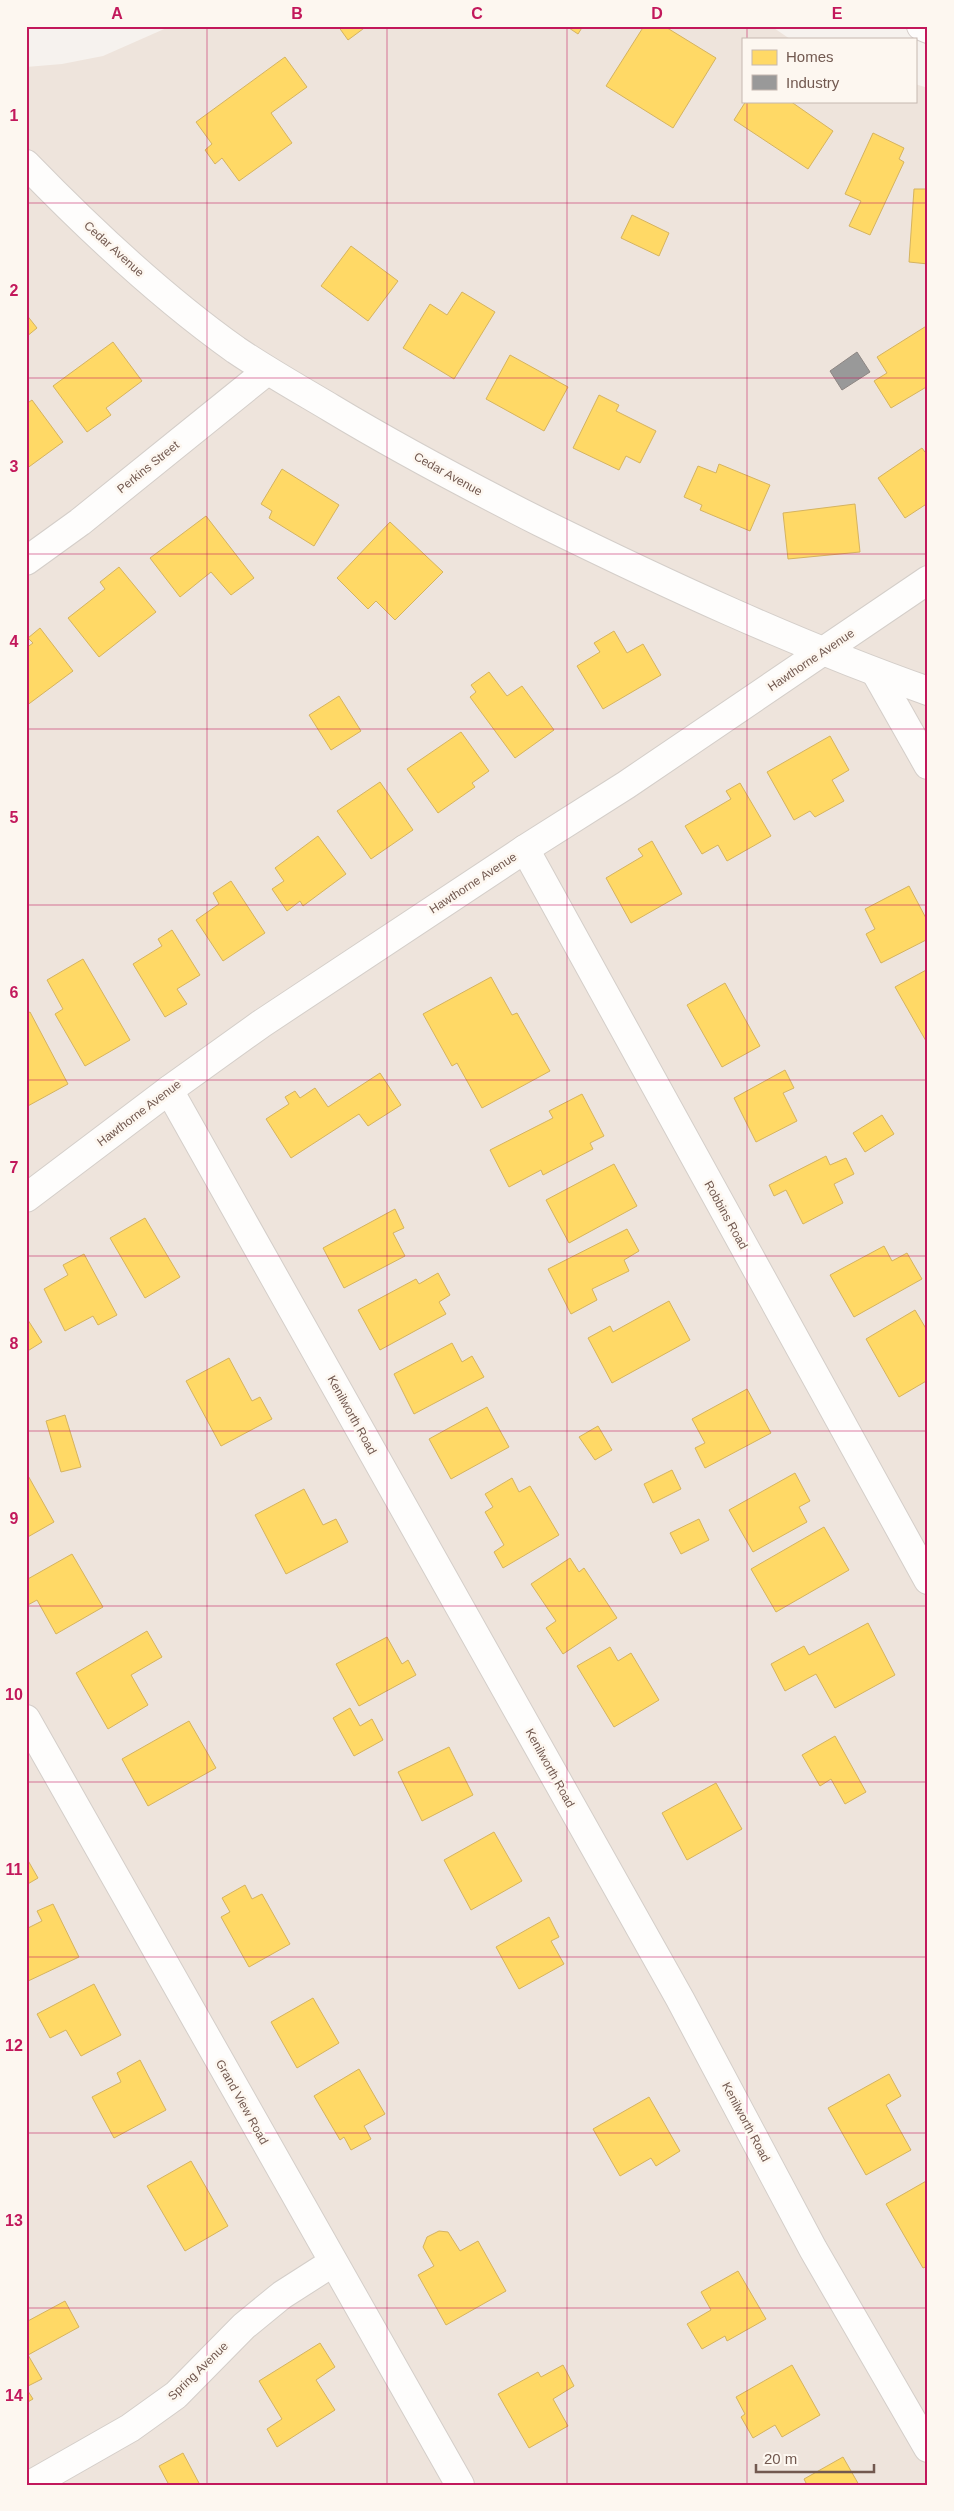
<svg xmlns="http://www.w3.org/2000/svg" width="954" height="2511" viewBox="0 0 954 2511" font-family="Arial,sans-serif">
<rect width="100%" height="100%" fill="#f6f2ee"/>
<!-- residential -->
<path fill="#eee4dc" d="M171 26H771L790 39H743V101H915V84L928 88V2485H26V67L62 64 103 56Z"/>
<!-- homes -->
<g fill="#ffd966" stroke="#d5b35f">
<path d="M338 26H367L348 40Z"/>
<path d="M566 26H583L578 34Z"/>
<path d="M644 26H664L716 58 673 128 606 86Z"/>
<path d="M285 57 307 87 271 113 292 143 239 181 222 158 215 164 205 150 212 144 196 122Z"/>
<path d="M746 101H790L833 131 808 169 734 120Z"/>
<path d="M873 133 904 148 899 159 904 162 870 235 849 226 861 201 845 194Z"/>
<path d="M927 178 928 264 909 262 914 189H926Z"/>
<path d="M632 215 669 233 659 256 621 238Z"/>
<path d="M351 246 398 281 368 321 321 286Z"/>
<path d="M462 292 495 312 454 379 403 348 430 304 447 315Z"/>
<path d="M26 314 37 328 26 337Z"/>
<path d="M928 325V386L891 408 874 381 887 373 877 357Z"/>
<path d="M113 342 142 381 106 408 111 415 87 432 53 386Z"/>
<path d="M510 355 568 387 544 431 486 399Z"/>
<path d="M599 395 619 405 616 411 656 431 640 463 626 456 619 470 573 448Z"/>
<path d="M32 400 63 442 26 469V404Z"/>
<path d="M922 448 925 452 928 450V503L905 518 878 478Z"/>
<path d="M719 464 770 485 750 531 700 510 702 505 684 497 698 466 716 473Z"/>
<path d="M282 469 339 505 314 546 269 518 272 511 261 504Z"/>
<path d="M855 504 860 552 788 559 783 513Z"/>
<path d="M206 516 254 578 231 595 211 572 180 597 150 558Z"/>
<path d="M390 522 443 572 395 620 376 601 368 609 337 578Z"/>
<path d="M119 567 156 612 99 657 68 618 105 589 100 582Z"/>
<path d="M40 628 73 671 26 706V648L33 643 28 638Z"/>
<path d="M614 631 627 653 643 644 661 675 603 709 577 666 600 652 594 643Z"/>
<path d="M489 672 507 696 522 686 554 730 515 758 470 697 476 692 471 685Z"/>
<path d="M339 696 361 731 331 750 309 715Z"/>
<path d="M461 732 489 771 472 783 475 787 438 813 407 769Z"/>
<path d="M830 736 849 770 832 780 844 801 815 817 810 811 794 820 767 772Z"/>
<path d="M380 782 413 830 371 859 337 811Z"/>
<path d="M740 783 771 836 727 861 718 845 702 854 685 826 731 799 726 791Z"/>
<path d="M318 836 346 874 303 906 300 901 287 911 272 889 284 881 275 868Z"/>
<path d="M652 841 682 894 631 923 606 878 643 856 638 849Z"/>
<path d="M231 881 265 933 223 961 196 920 219 904 213 893Z"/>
<path d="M909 886 928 922V939L881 963 866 934 875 929 865 909Z"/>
<path d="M172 930 200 975 177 989 187 1004 165 1017 133 964 162 946 158 939Z"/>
<path d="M83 959 130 1040 85 1066 55 1014 63 1009 47 980Z"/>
<path d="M928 969V1040L926 1041 895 987Z"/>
<path d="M491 977 512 1015 517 1013 550 1071 482 1108 457 1063 452 1066 423 1014Z"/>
<path d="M725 983 760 1046 722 1067 687 1005Z"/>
<path d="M30 1012 68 1084 26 1107V1014Z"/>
<path d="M785 1070 794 1088 783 1093 797 1121 756 1142 734 1098Z"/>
<path d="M380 1073 401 1105 368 1126 359 1114 291 1158 266 1119 289 1104 285 1097 295 1091 300 1098 315 1088 328 1107Z"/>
<path d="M582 1094 604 1136 590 1143 593 1149 543 1175 541 1170 509 1187 490 1150 553 1118 549 1111Z"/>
<path d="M882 1115 894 1134 865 1152 853 1133Z"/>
<path d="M826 1156 830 1165 846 1158 854 1174 834 1184 843 1203 803 1224 786 1190 774 1196 769 1185Z"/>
<path d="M614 1164 637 1206 569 1243 546 1200Z"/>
<path d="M395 1209 404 1228 393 1233 405 1256 344 1288 323 1248Z"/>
<path d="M145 1218 180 1277 145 1298 110 1238Z"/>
<path d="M627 1229 639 1251 624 1260 629 1271 592 1289 597 1300 571 1314 548 1269Z"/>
<path d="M884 1246 892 1261 907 1253 922 1279 854 1317 830 1275Z"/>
<path d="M84 1254 117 1315 98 1325 93 1316 65 1331 44 1289 68 1275 63 1265Z"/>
<path d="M438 1273 450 1295 439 1302 446 1314 380 1350 358 1310 416 1279 419 1284Z"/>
<path d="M669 1301 690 1340 612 1383 588 1338 610 1326 613 1332Z"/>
<path d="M915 1310 928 1332V1380L899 1397 866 1339Z"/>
<path d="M26 1317 42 1342 26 1352Z"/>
<path d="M452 1343 462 1362 472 1356 484 1377 414 1414 394 1374Z"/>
<path d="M229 1358 252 1401 260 1397 272 1419 221 1446 186 1381Z"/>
<path d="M747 1389 771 1433 705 1468 695 1448 705 1443 692 1419Z"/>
<path d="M487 1407 509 1447 451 1479 429 1439Z"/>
<path d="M65 1415 81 1467 61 1472 46 1421Z"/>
<path d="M598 1426 612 1450 595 1460 579 1437Z"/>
<path d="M672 1470 681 1489 653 1503 644 1484Z"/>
<path d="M26 1472 54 1522 26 1538Z"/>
<path d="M795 1473 810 1501 799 1507 807 1522 753 1552 729 1510Z"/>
<path d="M512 1478 519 1492 530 1486 559 1535 503 1568 494 1552 504 1545 485 1512 493 1507 485 1494Z"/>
<path d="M304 1489 323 1525 336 1519 348 1542 286 1574 255 1515Z"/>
<path d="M699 1519 709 1540 681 1554 670 1533Z"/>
<path d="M824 1527 849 1570 776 1612 751 1569Z"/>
<path d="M72 1554 103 1607 56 1634 37 1600 26 1606V1580Z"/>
<path d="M570 1558 579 1572 584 1568 617 1618 563 1654 546 1628 556 1621 531 1584Z"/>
<path d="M868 1623 895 1675 835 1708 816 1674 785 1691 771 1664 804 1646 809 1655Z"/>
<path d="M147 1631 162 1657 131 1675 148 1705 108 1729 76 1673Z"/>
<path d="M387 1637 402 1664 408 1660 416 1675 359 1706 336 1664Z"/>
<path d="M610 1647 618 1661 631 1653 659 1700 614 1727 577 1666Z"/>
<path d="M350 1708 360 1726 372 1719 383 1740 354 1756 333 1718Z"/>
<path d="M189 1721 216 1768 148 1806 122 1759Z"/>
<path d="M835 1736 866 1792 845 1804 831 1779 820 1786 802 1755Z"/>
<path d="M449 1747 473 1795 422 1821 398 1772Z"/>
<path d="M716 1783 742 1829 687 1860 662 1813Z"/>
<path d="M494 1832 522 1881 471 1910 444 1860Z"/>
<path d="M26 1857 38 1878 26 1885Z"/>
<path d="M245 1885 252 1899 262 1894 290 1944 249 1967 221 1917 230 1912 222 1898Z"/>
<path d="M53 1904 79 1957 26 1982V1929L42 1921 37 1911Z"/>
<path d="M549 1917 559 1937 551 1941 564 1964 519 1989 496 1947Z"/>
<path d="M94 1984 121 2035 81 2056 66 2030 50 2038 37 2014Z"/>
<path d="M313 1998 339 2043 297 2068 271 2022Z"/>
<path d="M140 2060 166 2110 114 2138 92 2097 121 2082 117 2073Z"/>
<path d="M359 2069 385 2114 364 2126 371 2139 351 2150 344 2137 340 2140 314 2096Z"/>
<path d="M889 2074 901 2096 886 2105 911 2150 866 2175 828 2108Z"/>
<path d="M649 2097 680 2151 656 2166 651 2158 620 2176 593 2129Z"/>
<path d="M191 2161 228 2226 185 2251 147 2186Z"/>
<path d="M928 2180V2266L923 2268 886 2204Z"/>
<path d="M439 2231 448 2232 460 2251 478 2241 506 2291 446 2325 418 2275 434 2266 423 2247 427 2237Z"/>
<path d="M738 2271 766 2319 727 2341 725 2336 702 2349 687 2324 711 2310 701 2292Z"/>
<path d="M65 2301 79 2327 28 2355 42 2379 26 2387V2322Z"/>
<path d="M320 2343 335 2367 316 2380 335 2410 277 2447 267 2429 282 2419 259 2381Z"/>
<path d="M563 2365 574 2386 553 2399 568 2426 529 2448 498 2394 538 2372 541 2377Z"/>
<path d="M792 2365 820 2415 782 2437 775 2425 753 2438 741 2417 745 2414 736 2397Z"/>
<path d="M26 2388 33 2399 26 2403Z"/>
<path d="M183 2453 200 2485H169L159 2466Z"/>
<path d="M843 2457 859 2485H807L804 2479Z"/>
</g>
<!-- industry -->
<path fill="#999" stroke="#8d8683" d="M857 352 870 372 842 390 830 371Z"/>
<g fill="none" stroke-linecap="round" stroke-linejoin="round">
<defs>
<g id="street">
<path d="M26 164C91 231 160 296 236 350 267 371 299 389 331 408 399 449 469 486 540 522 666 584 795 644 928 691"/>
<path d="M26 561 80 522 267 371"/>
<path d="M876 673 928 765"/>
<path d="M525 849 928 1580"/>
<path d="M169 1090 680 1999 813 2249 928 2448"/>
<path d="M26 1198 169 1090 261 1024 525 849 626 785 928 580"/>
<path d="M26 1719 460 2485"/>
<path d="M30 2485 130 2428 176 2395 244 2326 282 2295 332 2263"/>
</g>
<path id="secondary" d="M921 26 928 29"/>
</defs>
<!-- street casing -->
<use href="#street" stroke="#d4cec9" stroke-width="30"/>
<!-- secondary casing -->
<use href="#secondary" stroke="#d6ceca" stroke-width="30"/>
<!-- street -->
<use href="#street" stroke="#fefdfc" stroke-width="28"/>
<!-- secondary -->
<use href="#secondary" stroke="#fefdfc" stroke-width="28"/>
</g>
<!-- grid -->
<path fill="none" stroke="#c2185b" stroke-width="1" stroke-opacity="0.55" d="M207 26V2485M387 26V2485M567 26V2485M747 26V39M747 101V2485M26 203H928M26 378H928M26 554H928M26 729H928M26 905H928M26 1080H928M26 1256H928M26 1431H928M26 1606H928M26 1782H928M26 1957H928M26 2133H928M26 2308H928"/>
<g text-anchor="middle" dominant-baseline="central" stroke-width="5" stroke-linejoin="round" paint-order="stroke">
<!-- street labels -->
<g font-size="12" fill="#725950" stroke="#fdf7f0">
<text transform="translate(114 249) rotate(42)">Cedar Avenue</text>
<text transform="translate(148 467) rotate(-39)">Perkins Street</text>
<text transform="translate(448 474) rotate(29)">Cedar Avenue</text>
<text transform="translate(811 660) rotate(-34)">Hawthorne Avenue</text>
<text transform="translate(473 883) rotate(-33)">Hawthorne Avenue</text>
<text transform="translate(139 1113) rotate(-37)">Hawthorne Avenue</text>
<text transform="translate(726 1215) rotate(61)">Robbins Road</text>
<text transform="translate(352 1415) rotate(61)">Kenilworth Road</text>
<text transform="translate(550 1768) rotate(61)">Kenilworth Road</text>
<text transform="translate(242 2102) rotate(61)">Grand View Road</text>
<text transform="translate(746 2122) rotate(62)">Kenilworth Road</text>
<text transform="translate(198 2371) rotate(-44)">Spring Avenue</text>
</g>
</g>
<!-- border -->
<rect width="954" height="2511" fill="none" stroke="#fdf7f0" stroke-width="55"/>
<!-- legend -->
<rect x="742" y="38" width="175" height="65" fill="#fdf7f0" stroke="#c5b8b0"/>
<rect x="752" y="50" width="25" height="15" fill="#ffd966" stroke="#c5b8b0"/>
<text x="786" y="62" font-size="15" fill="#725950">Homes</text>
<rect x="752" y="75" width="25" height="15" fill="#999999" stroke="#c5b8b0"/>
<text x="786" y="88" font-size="15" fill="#725950">Industry</text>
<!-- scale -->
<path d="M756 2464v8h118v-8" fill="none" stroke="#725950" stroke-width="2.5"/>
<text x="764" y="2464" font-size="15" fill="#725950" stroke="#fdf7f0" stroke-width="4" paint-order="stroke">20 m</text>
<rect x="28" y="28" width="898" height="2456" fill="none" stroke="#c2185b" stroke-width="2"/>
<g font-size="16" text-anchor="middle" font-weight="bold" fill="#c2185b">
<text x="117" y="19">A</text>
<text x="297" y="19">B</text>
<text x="477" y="19">C</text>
<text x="657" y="19">D</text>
<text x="837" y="19">E</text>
<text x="14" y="121">1</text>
<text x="14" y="296">2</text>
<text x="14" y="472">3</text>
<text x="14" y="647">4</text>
<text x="14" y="823">5</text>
<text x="14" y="998">6</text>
<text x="14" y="1173">7</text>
<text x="14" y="1349">8</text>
<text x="14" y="1524">9</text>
<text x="14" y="1700">10</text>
<text x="14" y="1875">11</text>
<text x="14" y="2051">12</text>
<text x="14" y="2226">13</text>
<text x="14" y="2401">14</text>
</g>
</svg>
